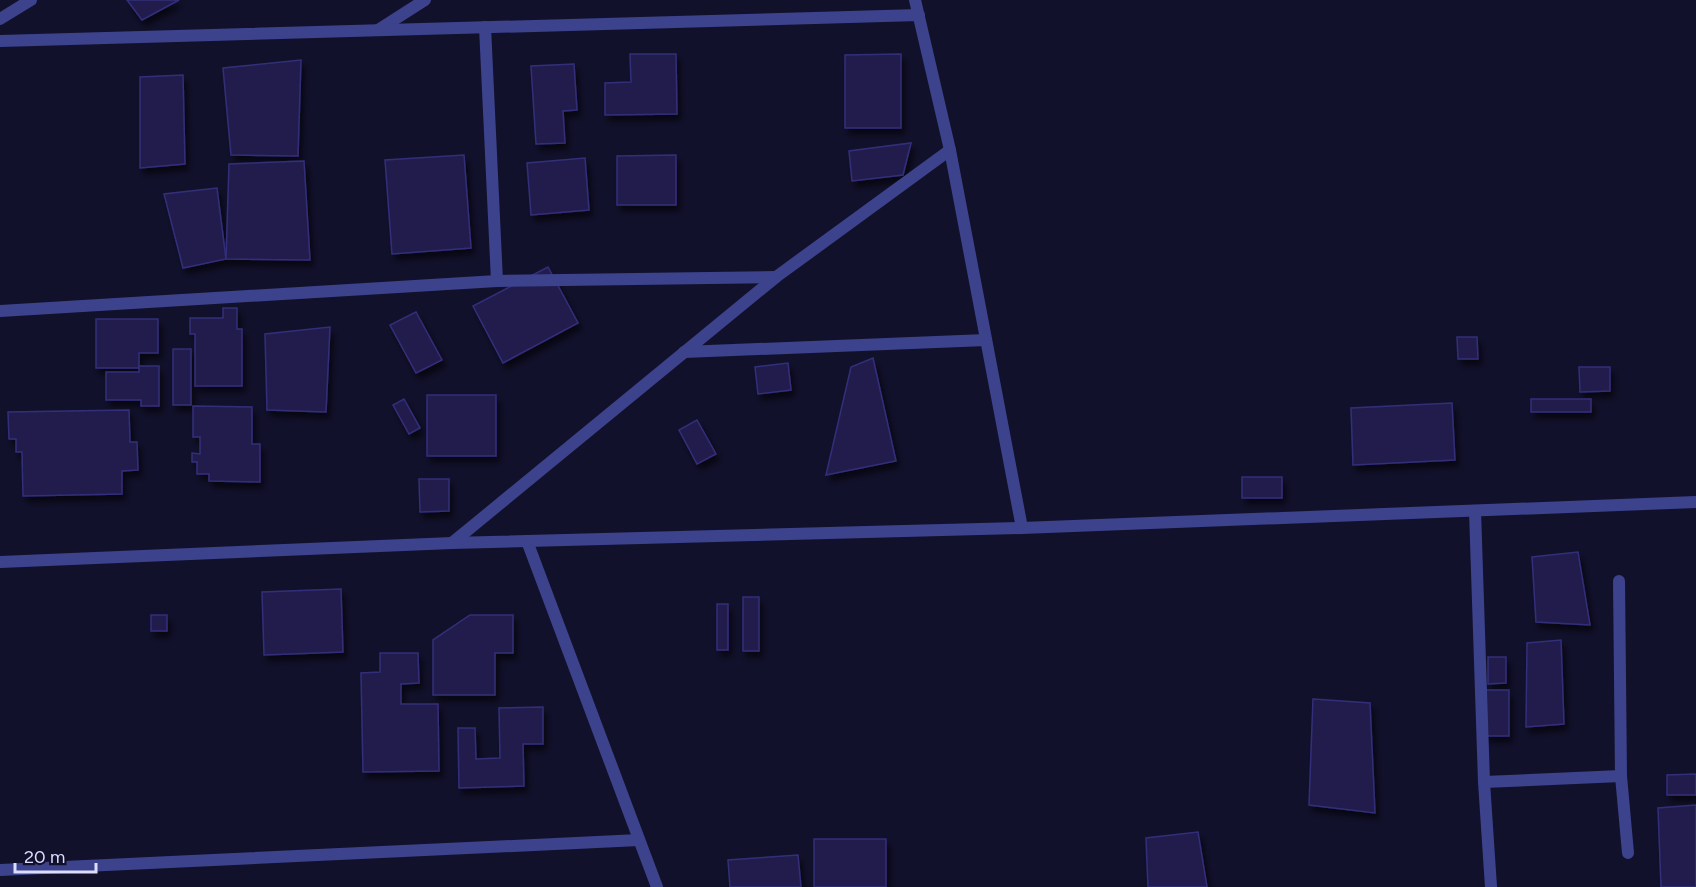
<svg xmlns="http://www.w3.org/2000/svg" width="1696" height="887" viewBox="0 0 1696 887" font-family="Figtree,sans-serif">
<defs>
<filter id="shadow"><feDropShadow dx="3.5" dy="6" stdDeviation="3" flood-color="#0009"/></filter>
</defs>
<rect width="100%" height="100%" fill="#12112c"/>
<!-- building -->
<g fill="#201d4e" stroke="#332f7a" stroke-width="1.5" filter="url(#shadow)">
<path d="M127 0H179L142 20Z"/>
<path d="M630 54H676L677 114 605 115V83L631 82Z"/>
<path d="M901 54V128H845V55Z"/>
<path d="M301 60 298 156 231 155 223 68Z"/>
<path d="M574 64 577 110 563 111 565 143 536 144 531 66Z"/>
<path d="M183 75 185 164 140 168V77Z"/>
<path d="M911 143 903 175 852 181 849 151Z"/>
<path d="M464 155 471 248 392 254 385 160Z"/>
<path d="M676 155V205H617V156Z"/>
<path d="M585 158 589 210 531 215 527 163Z"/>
<path d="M304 161 310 260 226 259 229 164Z"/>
<path d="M217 188 226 259 183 268 164 194Z"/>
<path d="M548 267 578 323 503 363 473 306Z"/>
<path d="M223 308H237V329H242V386H195V334H190V318H223Z"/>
<path d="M416 312 442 360 416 373 390 325Z"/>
<path d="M96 319H158V353H139V368H96Z"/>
<path d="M330 327 326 412 267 410 265 334Z"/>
<path d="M1457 337H1477L1478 359H1458Z"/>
<rect x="173" y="349" width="18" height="56"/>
<path d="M873 358 896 461 826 475 851 367Z"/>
<path d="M788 363 791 390 758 394 755 367Z"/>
<path d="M139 366H159V406H141V400H106V372H139Z"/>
<path d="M1579 367H1610V391L1580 392Z"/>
<rect x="427" y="395" width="69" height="61"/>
<path d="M404 399 420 428 409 434 393 405Z"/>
<rect x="1531" y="399" width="60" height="13"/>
<path d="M1452 403 1455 460 1353 465 1351 408Z"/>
<path d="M193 406 252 407V444H260V482L209 481V474H197V462H192V453L200 454V437H193Z"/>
<path d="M129 410 130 442H137L138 470 122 471V494L23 496 22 452H16V439H9L8 412Z"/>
<path d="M697 420 716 454 697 464 679 430Z"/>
<rect x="1242" y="477" width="40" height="21"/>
<path d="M419 479H449V511L420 512Z"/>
<path d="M1578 552 1590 625 1536 622 1532 557Z"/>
<path d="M341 589 343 652 264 655 262 592Z"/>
<rect x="743" y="597" width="16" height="54"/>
<rect x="717" y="604" width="11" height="46"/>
<rect x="151" y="615" width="16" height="16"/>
<path d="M470 615H513V653H495V695H433V640Z"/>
<path d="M1561 640 1564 724 1526 727 1527 643Z"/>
<path d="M380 653H418L419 683 401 684V704H438L439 771 363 772 361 673 380 672Z"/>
<path d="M1488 657H1506V683L1488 684Z"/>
<path d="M1484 690H1509V736H1485Z"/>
<path d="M1313 699 1370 703 1375 813 1309 805Z"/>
<path d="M543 707V744H523L524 786 459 788 458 728H475L476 759 500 758 499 708Z"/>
<path d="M1696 774V795H1667V775Z"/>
<path d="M1696 805V887H1661L1658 808Z"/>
<path d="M1198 832 1207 887H1148L1146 838Z"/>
<rect x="814" y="839" width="72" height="48"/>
<path d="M798 855 801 887H730L728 860Z"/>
</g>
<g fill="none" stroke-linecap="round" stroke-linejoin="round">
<!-- service -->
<g stroke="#3c438c" stroke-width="12">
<path d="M1475 511 1484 782 1491 887"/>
<path d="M1619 581 1621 776 1628 853"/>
<path d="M1484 782 1621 776"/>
</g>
<!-- minor -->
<g stroke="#3c438c" stroke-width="12">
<path d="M915 0 950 150 1022 528"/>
<path d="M0 19 31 0"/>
<path d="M485 27 497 281"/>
<path d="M378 30 425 0"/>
<path d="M0 41 919 15"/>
<path d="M0 311 497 281 776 277"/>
<path d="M684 352 986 340"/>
<path d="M527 541 657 887"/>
<path d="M452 543 776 277 950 150"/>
<path d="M0 562 452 543 1022 528 1696 502"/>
<path d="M0 870 639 840"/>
</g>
</g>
<!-- scale -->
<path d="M15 863v9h81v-9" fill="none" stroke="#dcddff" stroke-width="3"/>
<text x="24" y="863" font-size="18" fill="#dcddff" stroke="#12112c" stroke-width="4.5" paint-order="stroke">20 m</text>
</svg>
